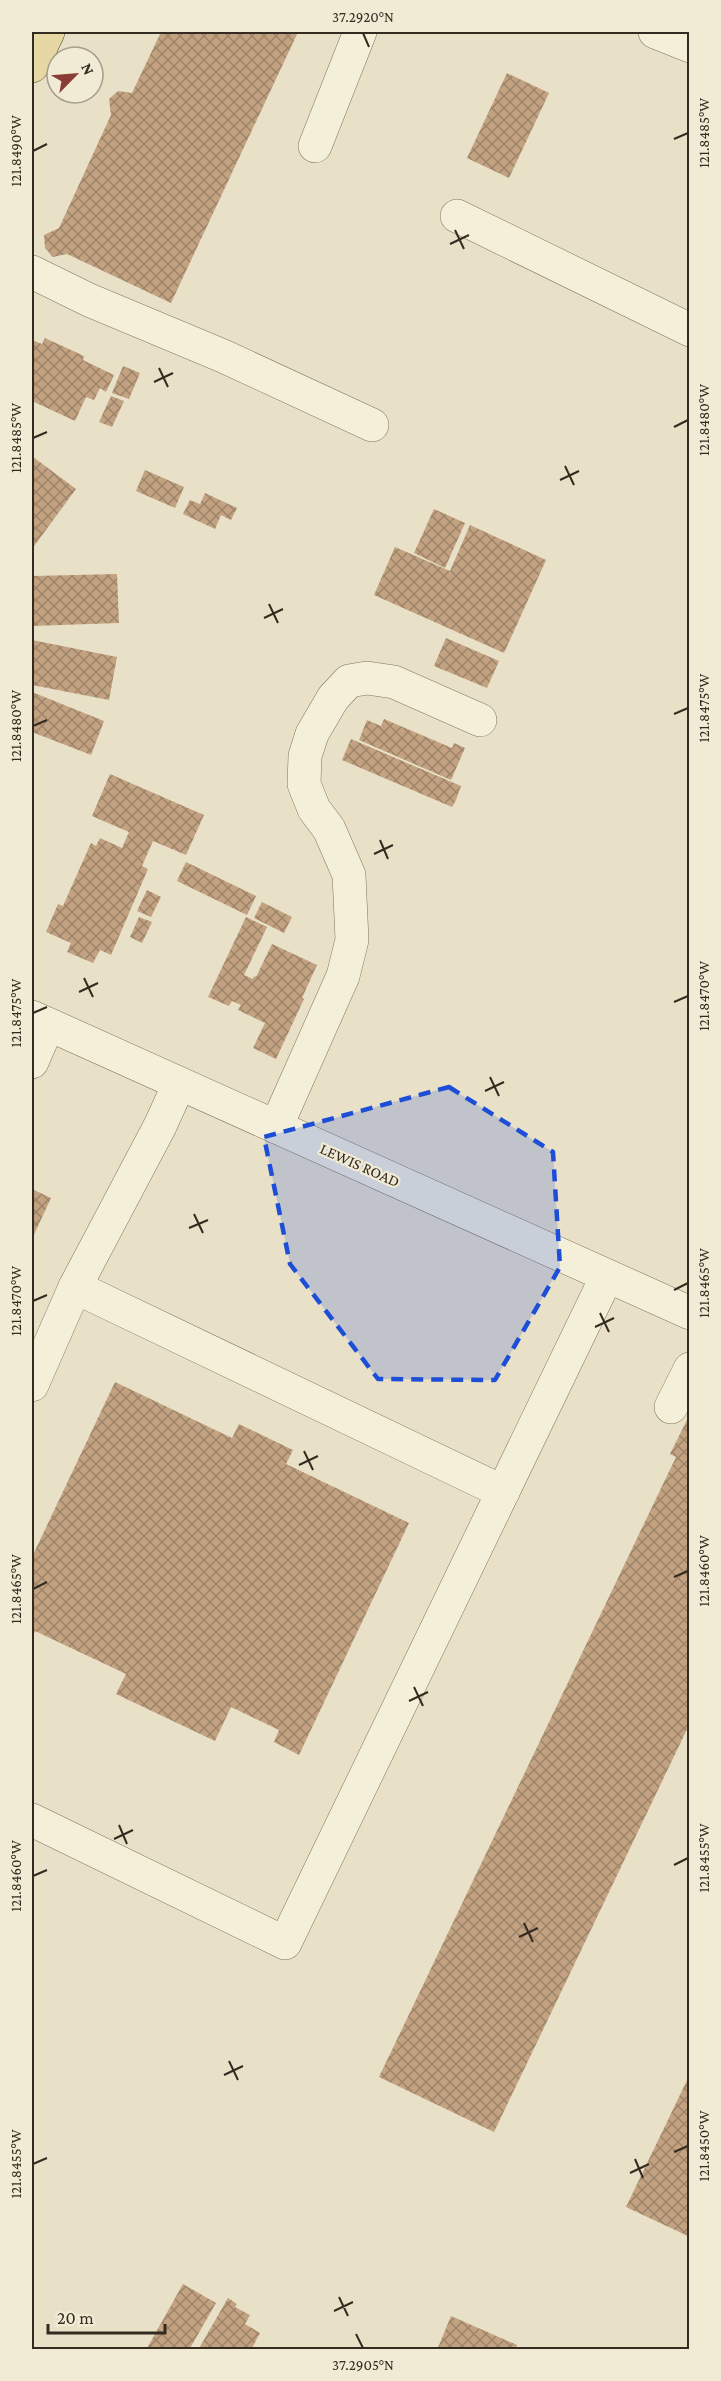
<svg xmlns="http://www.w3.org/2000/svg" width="721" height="2381" viewBox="0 0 721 2381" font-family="'Crimson Pro',serif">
<defs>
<pattern id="building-cross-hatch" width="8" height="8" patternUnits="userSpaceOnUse" patternTransform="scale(1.5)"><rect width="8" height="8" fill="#c2a281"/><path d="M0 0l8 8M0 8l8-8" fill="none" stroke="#9e8469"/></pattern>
</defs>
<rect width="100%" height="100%" fill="#e9e1c7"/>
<!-- building -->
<g fill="url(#building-cross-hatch)">
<path d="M161 32H298L171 303 67 254 53 257 45 248 44 235 59 228 111 115 109 99 118 91 132 93Z"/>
<path d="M507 73 549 93 509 178 467 158Z"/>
<path d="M45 338 84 356 83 360 114 375 106 392 100 388 94 400 86 397 75 421 32 401V340L42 344Z"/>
<path d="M123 366 140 373 129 399 112 393Z"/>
<path d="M111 396 124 401 112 427 99 422Z"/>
<path d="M33 457 76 489 32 549V459Z"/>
<path d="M145 470 184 487 175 508 136 491Z"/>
<path d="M205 493 237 508 231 520 221 515 215 529 183 514 190 500 200 504Z"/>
<path d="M434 509 465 523 445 568 414 553Z"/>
<path d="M470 525 546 560 504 653 374 595 395 547 450 571Z"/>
<path d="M117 574 119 623 32 626V576Z"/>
<path d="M446 638 499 661 487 688 434 666Z"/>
<path d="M32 640 117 657 109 700 32 685Z"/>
<path d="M32 692 104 721 91 755 32 732Z"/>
<path d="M384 719 452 748 454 743 465 748 451 780 359 740 367 720 381 726Z"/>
<path d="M351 739 461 786 456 800 452 807 342 760Z"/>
<path d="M110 774 204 815 186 855 153 841 142 866 148 869 111 955 100 950 93 963 67 952 71 943 46 932 58 904 63 906 91 843 96 846 100 838 122 848 129 832 92 816Z"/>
<path d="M186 862 256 896 247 915 177 881Z"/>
<path d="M147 890 161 897 151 917 137 911Z"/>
<path d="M262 902 292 917 284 933 254 918Z"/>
<path d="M139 917 152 922 142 943 130 937Z"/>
<path d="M246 917 267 927 244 975 253 979 254 976 256 977 272 944 317 965 302 998 304 999 276 1059 253 1048 265 1023 238 1010 241 1005 232 1001 229 1006 208 997Z"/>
<path d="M32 1189 51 1198 32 1239Z"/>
<path d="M115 1382 232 1438 239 1424 293 1450 286 1464 409 1523 299 1755 274 1742 279 1730 231 1707 215 1741 116 1694 126 1674 35 1631 32 1639V1557Z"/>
<path d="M690 1414V1723L494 2132 379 2077 676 1457 670 1454Z"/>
<path d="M690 2074V2237L626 2207Z"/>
<path d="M183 2284 216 2303 189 2350H146Z"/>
<path d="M228 2298 237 2304 235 2307 250 2315 245 2324 260 2333 251 2350H198Z"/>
<path d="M451 2316 517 2345 515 2350H437Z"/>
</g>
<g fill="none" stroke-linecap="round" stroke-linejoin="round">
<defs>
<g id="minor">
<path d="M655 32 690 46"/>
<path d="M315 146 360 32"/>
<path d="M457 216 690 330"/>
<path d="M32 272 89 300 223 356 372 425"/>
<path d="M32 1017 690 1313"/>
<path d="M32 1062 48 1025"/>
<path d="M276 1127 343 976 352 940 349 875 329 829 314 809 304 784 305 756 312 734 333 698 349 681 367 678 394 682 480 720"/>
<path d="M75 1287 503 1492"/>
<path d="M32 1385 75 1287 160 1126 179 1084"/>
<path d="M671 1407 690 1369"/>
<path d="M32 1820 285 1943 607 1276"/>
</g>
<path id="major" d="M32 66 48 32"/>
</defs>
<!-- minor casing -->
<use href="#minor" stroke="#82745e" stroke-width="34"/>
<!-- major casing -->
<use href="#major" stroke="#504332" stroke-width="34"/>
<!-- minor -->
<use href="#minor" stroke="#f4efd9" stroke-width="33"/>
<!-- major -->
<use href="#major" stroke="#e7d8a3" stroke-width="33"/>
</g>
<!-- marked area -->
<path fill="#1d4ed8" fill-opacity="0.2" stroke="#1d4ed8" stroke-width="4.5" stroke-dasharray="12 8" stroke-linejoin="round" d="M449 1087 553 1152 560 1267 495 1380 378 1379 290 1264 264 1137Z"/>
<!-- ticks -->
<path fill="none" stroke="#342b20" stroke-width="2" d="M363 33 369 47M674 139 688 133M33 151 47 144M455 230 464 249M450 244 469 235M159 368 168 387M154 382 173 373M674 427 688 420M33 438 47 432M565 466 574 485M560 480 579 471M269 604 278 623M264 618 283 609M674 714 688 708M33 726 47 720M380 840 388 859M374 854 393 845M84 978 93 997M79 992 98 983M674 1002 688 996M33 1013 47 1007M490 1077 499 1096M485 1091 504 1082M194 1214 203 1233M189 1228 208 1220M674 1290 688 1283M33 1301 47 1295M600 1313 609 1332M595 1327 614 1318M304 1451 313 1470M299 1465 318 1456M674 1577 688 1571M33 1589 47 1582M414 1687 423 1706M409 1701 428 1692M119 1825 127 1844M114 1839 133 1830M674 1865 688 1858M33 1876 47 1870M524 1923 533 1942M519 1937 538 1928M229 2061 238 2080M224 2075 243 2066M674 2152 688 2146M635 2159 643 2178M33 2164 47 2158M630 2173 649 2164M339 2297 348 2316M334 2311 353 2302M356 2334 363 2348"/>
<g text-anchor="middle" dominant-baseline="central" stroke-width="4.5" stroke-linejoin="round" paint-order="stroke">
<!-- street labels -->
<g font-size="16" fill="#342b20" stroke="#f1ebd5">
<text transform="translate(360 1165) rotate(24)">LEWIS ROAD</text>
</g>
</g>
<!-- border -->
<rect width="721" height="2381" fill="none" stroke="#f1ebd5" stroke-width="66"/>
<!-- north arrow -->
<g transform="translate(75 75) rotate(65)"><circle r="28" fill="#f1ebd5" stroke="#a59e8d" stroke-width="1.5"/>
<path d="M0-4.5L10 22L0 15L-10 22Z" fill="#8a3c36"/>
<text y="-9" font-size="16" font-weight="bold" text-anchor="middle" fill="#342b20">N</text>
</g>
<!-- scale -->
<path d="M48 2324v9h117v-9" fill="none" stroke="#342b20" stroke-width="3"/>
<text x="57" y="2324" font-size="18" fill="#342b20" stroke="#f1ebd5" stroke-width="4.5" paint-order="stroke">20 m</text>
<rect x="33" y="33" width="655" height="2315" fill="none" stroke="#342b20" stroke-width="2"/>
<g font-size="15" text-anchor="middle" fill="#342b20">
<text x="363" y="22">37.2920°N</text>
<text transform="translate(704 133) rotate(-90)" y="5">121.8485°W</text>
<text transform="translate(16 151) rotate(-90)" y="5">121.8490°W</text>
<text transform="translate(704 420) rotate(-90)" y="5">121.8480°W</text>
<text transform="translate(16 438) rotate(-90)" y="5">121.8485°W</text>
<text transform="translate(704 708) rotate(-90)" y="5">121.8475°W</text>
<text transform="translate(16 726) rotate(-90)" y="5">121.8480°W</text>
<text transform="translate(704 996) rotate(-90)" y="5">121.8470°W</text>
<text transform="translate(16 1013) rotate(-90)" y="5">121.8475°W</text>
<text transform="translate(704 1283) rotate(-90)" y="5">121.8465°W</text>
<text transform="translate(16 1301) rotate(-90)" y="5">121.8470°W</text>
<text transform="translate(704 1571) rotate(-90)" y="5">121.8460°W</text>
<text transform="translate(16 1589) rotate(-90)" y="5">121.8465°W</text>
<text transform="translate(704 1858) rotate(-90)" y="5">121.8455°W</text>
<text transform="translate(16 1876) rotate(-90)" y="5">121.8460°W</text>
<text transform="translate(704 2146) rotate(-90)" y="5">121.8450°W</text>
<text transform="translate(16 2164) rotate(-90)" y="5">121.8455°W</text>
<text x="363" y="2370">37.2905°N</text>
</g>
</svg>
